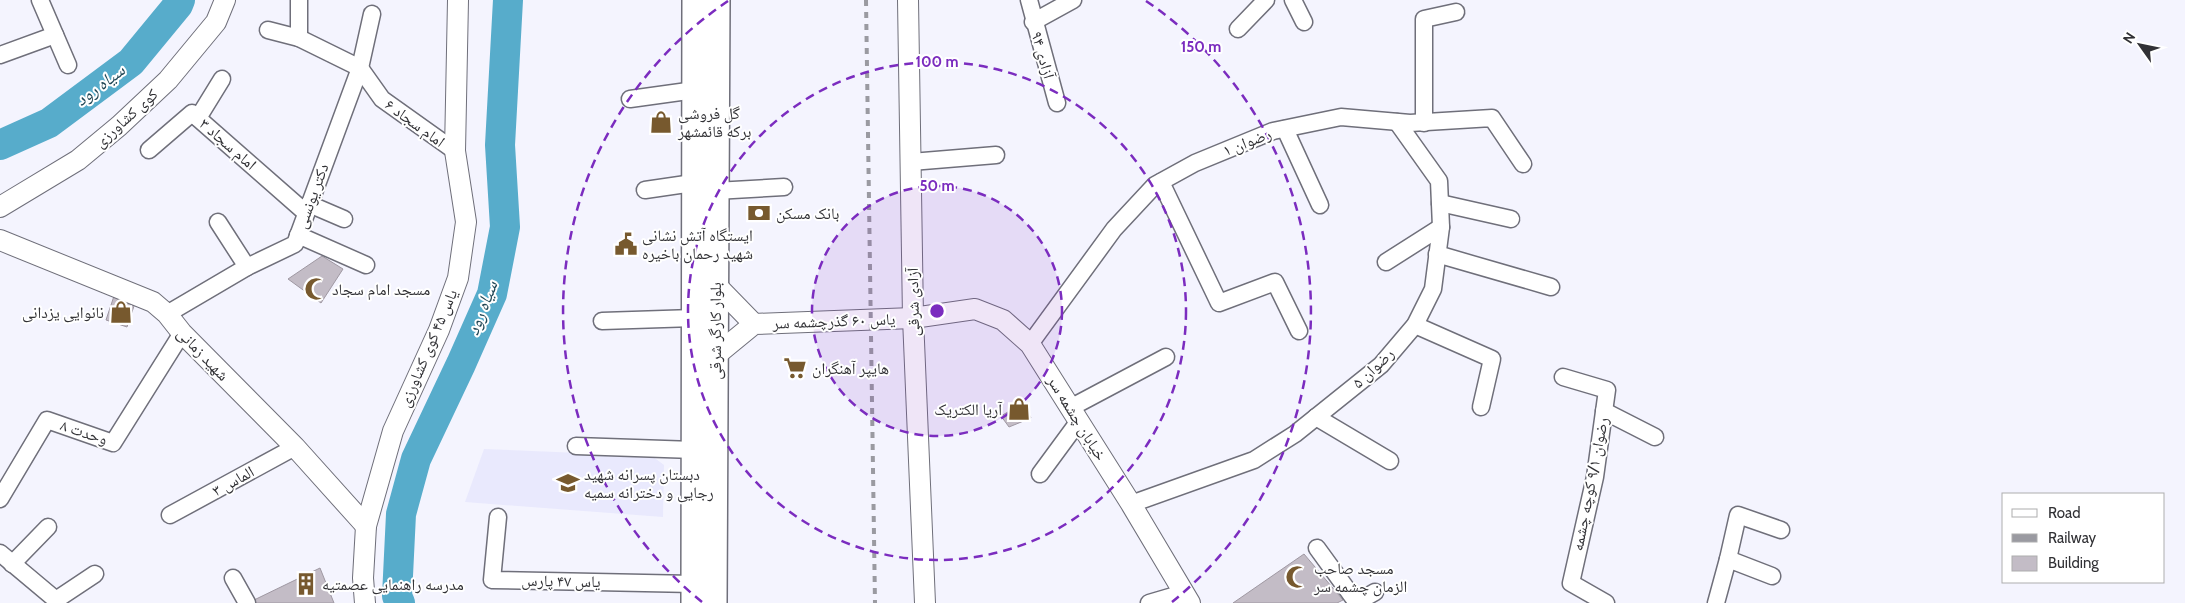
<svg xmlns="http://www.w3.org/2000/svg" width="2185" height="603" viewBox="0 0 2185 603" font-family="Cabin,'Noto Naskh Arabic',sans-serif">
<rect width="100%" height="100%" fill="#f4f4fe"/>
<!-- built -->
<path fill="#e9e9fd" d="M484 449 652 456 664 465 663 517 465 502Z"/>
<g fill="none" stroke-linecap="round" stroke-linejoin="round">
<!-- river -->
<g stroke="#57accb" stroke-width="30">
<path d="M0 145 49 123 131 62 178 5 180 0"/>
<path d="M400 603 397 596 401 514 416 459 461 364 492 294 505 227 500 145 508 0"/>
</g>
</g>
<!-- building -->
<g fill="#c3bcc6" stroke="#9f98a2">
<path d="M322 256 343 269 321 303 288 279Z"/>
<path d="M114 296 135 303 127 327 106 320Z"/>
<path d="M1023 403 1031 418 1009 427 1001 416Z"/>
<path d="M1304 554 1343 600 1337 603H1233Z"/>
<path d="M320 568 334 603H253L252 601Z"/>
</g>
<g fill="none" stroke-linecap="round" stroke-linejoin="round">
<defs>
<g id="minor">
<path d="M40 0 68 65"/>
<path d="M299 0V38"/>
<path d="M1029 0 1057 103"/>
<path d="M1293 0 1304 22"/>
<path d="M1033 22 1073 0"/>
<path d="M1238 29 1266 0"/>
<path d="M268 30 299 38 360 68 382 99 455 151"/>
<path d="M0 55 55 35"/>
<path d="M630 99 695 90"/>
<path d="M198 118 222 79"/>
<path d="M1424 123V19L1456 12"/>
<path d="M1285 129 1320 205"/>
<path d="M149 150 192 113 306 213"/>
<path d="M911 162 996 155"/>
<path d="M1161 182 1219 303 1275 282 1299 331"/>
<path d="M645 190 693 183"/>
<path d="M715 191 784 187"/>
<path d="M1440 203 1511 219"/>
<path d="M309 204 344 219"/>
<path d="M218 222 247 267"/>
<path d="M298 235 366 265"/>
<path d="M1437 254 1551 287"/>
<path d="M1386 262 1441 227"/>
<path d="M167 314 247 267 295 244 360 68 372 14"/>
<path d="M602 321 694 318"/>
<path d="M1415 325 1492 359 1481 407"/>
<path d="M1030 344 1114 229 1155 185 1195 163 1273 131 1341 117 1410 123 1492 118 1523 164"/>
<path d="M1563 377 1607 390 1595 477 1571 583 1606 603"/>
<path d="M1070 408 1166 357"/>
<path d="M1604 411 1655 437"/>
<path d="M1316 417 1390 461"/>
<path d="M576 446 694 450"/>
<path d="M1040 474 1079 421"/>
<path d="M0 499 47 420 113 443 182 333"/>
<path d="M1131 504 1254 460 1295 434 1381 365 1415 325 1433 289 1441 227 1439 181 1397 122"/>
<path d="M170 515 295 447"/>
<path d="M498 517 492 580 694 584"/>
<path d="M1317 548 1357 603"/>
<path d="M0 553 56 600 95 574"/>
<path d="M1728 559 1738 515 1781 530"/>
<path d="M12 564 48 527"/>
<path d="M233 578 247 603"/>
<path d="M1149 603 1183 593"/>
<path d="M1356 603 1375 592"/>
<path d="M1716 603 1728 559 1772 576"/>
</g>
<g id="tertiary">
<path d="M908 0 913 318 925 603"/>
<path d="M0 207 78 160 119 126 168 80 216 22 225 0"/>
<path d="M0 240 153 302 167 314 182 333 295 447 366 526"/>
<path d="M716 285 754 324"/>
<path d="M715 356 754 324 913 318 975 309 1003 320 1030 344 1131 504 1190 603"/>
<path d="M365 603 363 578 366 526 393 431 439 330 458 278 466 222 455 151 458 0"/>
</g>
<g id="primary">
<path d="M694 603 695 0"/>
<path d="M714 603 717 0"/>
</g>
</defs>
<!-- minor casing -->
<use href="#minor" stroke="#6f6f7a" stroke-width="19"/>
<!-- tertiary casing -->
<use href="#tertiary" stroke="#6f6f7a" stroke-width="22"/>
<!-- primary casing -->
<use href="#primary" stroke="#6f6f7a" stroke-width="28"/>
<!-- minor -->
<use href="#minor" stroke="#fff" stroke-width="16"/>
<!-- tertiary -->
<use href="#tertiary" stroke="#fff" stroke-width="20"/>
<!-- primary -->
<use href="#primary" stroke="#fff" stroke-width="25"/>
<!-- rail -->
<path stroke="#9a9aa1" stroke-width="4" stroke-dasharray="6 6" stroke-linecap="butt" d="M866 0 875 603"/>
</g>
<!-- distance rings -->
<circle cx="937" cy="311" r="125" fill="#7b2cbf" fill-opacity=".12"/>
<g fill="none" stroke="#7b2cbf" stroke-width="2.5" stroke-dasharray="9 6">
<circle cx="937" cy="311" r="125"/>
<circle cx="937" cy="311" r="249"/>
<path d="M702 602A374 374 0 0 1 728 1M1146 1A374 374 0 0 1 1172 602"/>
</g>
<!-- icons -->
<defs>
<symbol id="shop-bare" viewBox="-9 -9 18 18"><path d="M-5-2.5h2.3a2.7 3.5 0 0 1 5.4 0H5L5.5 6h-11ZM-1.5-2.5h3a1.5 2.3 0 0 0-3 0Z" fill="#77592e" stroke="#fff" stroke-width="2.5" paint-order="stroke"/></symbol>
<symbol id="bank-bare" viewBox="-9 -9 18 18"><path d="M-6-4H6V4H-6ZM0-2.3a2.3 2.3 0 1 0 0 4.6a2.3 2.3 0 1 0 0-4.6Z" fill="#77592e" stroke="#fff" stroke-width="2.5" paint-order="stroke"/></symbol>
<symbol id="civic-bare" viewBox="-9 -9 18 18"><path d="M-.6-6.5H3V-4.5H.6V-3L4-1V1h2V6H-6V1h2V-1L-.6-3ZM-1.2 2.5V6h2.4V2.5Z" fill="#77592e" stroke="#fff" stroke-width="2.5" paint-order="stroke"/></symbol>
<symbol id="mosque-bare" viewBox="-9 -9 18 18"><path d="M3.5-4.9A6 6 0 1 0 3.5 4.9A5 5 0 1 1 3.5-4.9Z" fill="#77592e" stroke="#fff" stroke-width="2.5" paint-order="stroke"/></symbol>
<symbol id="supermarket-bare" viewBox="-9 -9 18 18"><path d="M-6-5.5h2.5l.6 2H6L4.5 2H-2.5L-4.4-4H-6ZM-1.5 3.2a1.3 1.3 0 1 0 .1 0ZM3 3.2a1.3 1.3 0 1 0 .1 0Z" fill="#77592e" stroke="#fff" stroke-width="2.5" paint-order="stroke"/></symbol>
<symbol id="school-bare" viewBox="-9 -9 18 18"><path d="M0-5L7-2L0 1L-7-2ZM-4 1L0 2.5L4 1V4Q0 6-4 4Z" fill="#77592e" stroke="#fff" stroke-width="2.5" paint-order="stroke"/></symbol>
<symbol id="building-bare" viewBox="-9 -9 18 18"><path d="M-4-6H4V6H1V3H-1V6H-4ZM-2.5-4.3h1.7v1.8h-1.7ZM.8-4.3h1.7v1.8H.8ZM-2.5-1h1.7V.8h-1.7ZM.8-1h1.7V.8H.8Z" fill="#77592e" stroke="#fff" stroke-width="2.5" paint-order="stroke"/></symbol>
</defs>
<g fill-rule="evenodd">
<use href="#shop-bare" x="645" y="106" width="32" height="32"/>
<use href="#bank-bare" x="743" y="197" width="32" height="32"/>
<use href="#civic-bare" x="610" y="228" width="32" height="32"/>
<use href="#mosque-bare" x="300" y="273" width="32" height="32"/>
<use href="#shop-bare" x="105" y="296" width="32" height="32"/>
<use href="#supermarket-bare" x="779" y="352" width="32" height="32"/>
<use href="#shop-bare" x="1003" y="393" width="32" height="32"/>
<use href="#school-bare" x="552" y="467" width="32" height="32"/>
<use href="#mosque-bare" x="1281" y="561" width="32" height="32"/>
<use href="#building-bare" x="290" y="568" width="32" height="32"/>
</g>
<g text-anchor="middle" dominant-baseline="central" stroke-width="4" stroke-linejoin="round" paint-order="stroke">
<!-- street labels -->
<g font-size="16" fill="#313135" stroke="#fff">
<text transform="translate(1043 55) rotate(74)">آزادی ۹۴</text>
<text transform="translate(126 118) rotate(-42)">کوی کشاورزی</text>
<text transform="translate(415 123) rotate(36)">امام سجاد ۶</text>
<text transform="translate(1247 142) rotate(-21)">رضوان ۱</text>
<text transform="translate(228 144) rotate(41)">امام سجاد ۳</text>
<text transform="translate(312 196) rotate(-70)">دکتر یونسی</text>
<text transform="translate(913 302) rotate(-91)">آزادی شرقی</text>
<text transform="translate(834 321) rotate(-2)">یاس ۶۰ گذرچشمه سر</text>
<text transform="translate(715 331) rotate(-90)">بلوار کارگر شرقی</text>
<text transform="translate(428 348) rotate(-67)">یاس ۴۵ کوی کشاورزی</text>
<text transform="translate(203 354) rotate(46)">شهید زمانی</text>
<text transform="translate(1373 368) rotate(-43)">رضوان ۵</text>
<text transform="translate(1077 418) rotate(58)">خیابان چشمه سر</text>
<text transform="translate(84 432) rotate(18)">وحدت ۸</text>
<text transform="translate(233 481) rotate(-29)">الماس ۳</text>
<text transform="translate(1590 484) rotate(-79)">رضوان ۹/۱ کوچه چشمه</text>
<text transform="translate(561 581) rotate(1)">یاس ۴۷ پارس</text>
</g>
<!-- poi labels -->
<g font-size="16" fill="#313135" stroke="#fff" text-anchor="start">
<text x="678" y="113">گل فروشی<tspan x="678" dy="18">برکه قائمشهر</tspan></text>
<text x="776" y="213">بانک مسکن</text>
<text x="642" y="235">ایستگاه آتش نشانی<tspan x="642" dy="18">شهید رحمان باخیره</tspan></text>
<text x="332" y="289">مسجد امام سجاد</text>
<text x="104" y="312" text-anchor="end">نانوایی یزدانی</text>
<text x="812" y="368">هایپر آهنگران</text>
<text x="1002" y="409" text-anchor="end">آریا الکتریک</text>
<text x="584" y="474">دبستان پسرانه شهید<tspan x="584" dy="18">رجایی و دخترانه سمیه</tspan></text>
<text x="1314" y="568">مسجد صاحب<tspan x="1314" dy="18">الزمان چشمه سر</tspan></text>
<text x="322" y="584">مدرسه راهنمایی عصمتیه</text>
</g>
<!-- water labels -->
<g font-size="18" font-style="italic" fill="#214756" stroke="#fff">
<text transform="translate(100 85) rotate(-37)">سیاه رود</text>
<text transform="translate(482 308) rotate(-69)">سیاه رود</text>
</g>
</g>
<circle cx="937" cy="311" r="8" fill="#7b2cbf" stroke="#fff" stroke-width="2.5"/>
<g font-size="15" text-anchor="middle" font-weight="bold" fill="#7b2cbf" stroke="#fff" stroke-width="4" stroke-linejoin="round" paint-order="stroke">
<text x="1201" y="52">150 m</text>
<text x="937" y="67">100 m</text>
<text x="937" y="191">50 m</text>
</g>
<!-- legend -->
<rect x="2002" y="493" width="162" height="90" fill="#ffffff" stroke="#adadae"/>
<rect x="2012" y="509" width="25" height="8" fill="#ffffff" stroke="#adadae"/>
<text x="2048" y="518" font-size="15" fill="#313135">Road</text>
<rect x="2012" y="534" width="25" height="8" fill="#9a9aa1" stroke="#adadae"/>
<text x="2048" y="543" font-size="15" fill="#313135">Railway</text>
<rect x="2012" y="556" width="25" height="15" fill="#c3bcc6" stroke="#adadae"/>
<text x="2048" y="568" font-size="15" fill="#313135">Building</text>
<!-- north arrow -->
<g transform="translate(2140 45) rotate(303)" stroke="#ffffff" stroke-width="4" paint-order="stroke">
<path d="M0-4L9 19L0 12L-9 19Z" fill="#313135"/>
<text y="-8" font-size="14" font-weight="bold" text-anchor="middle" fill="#313135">N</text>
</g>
</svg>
